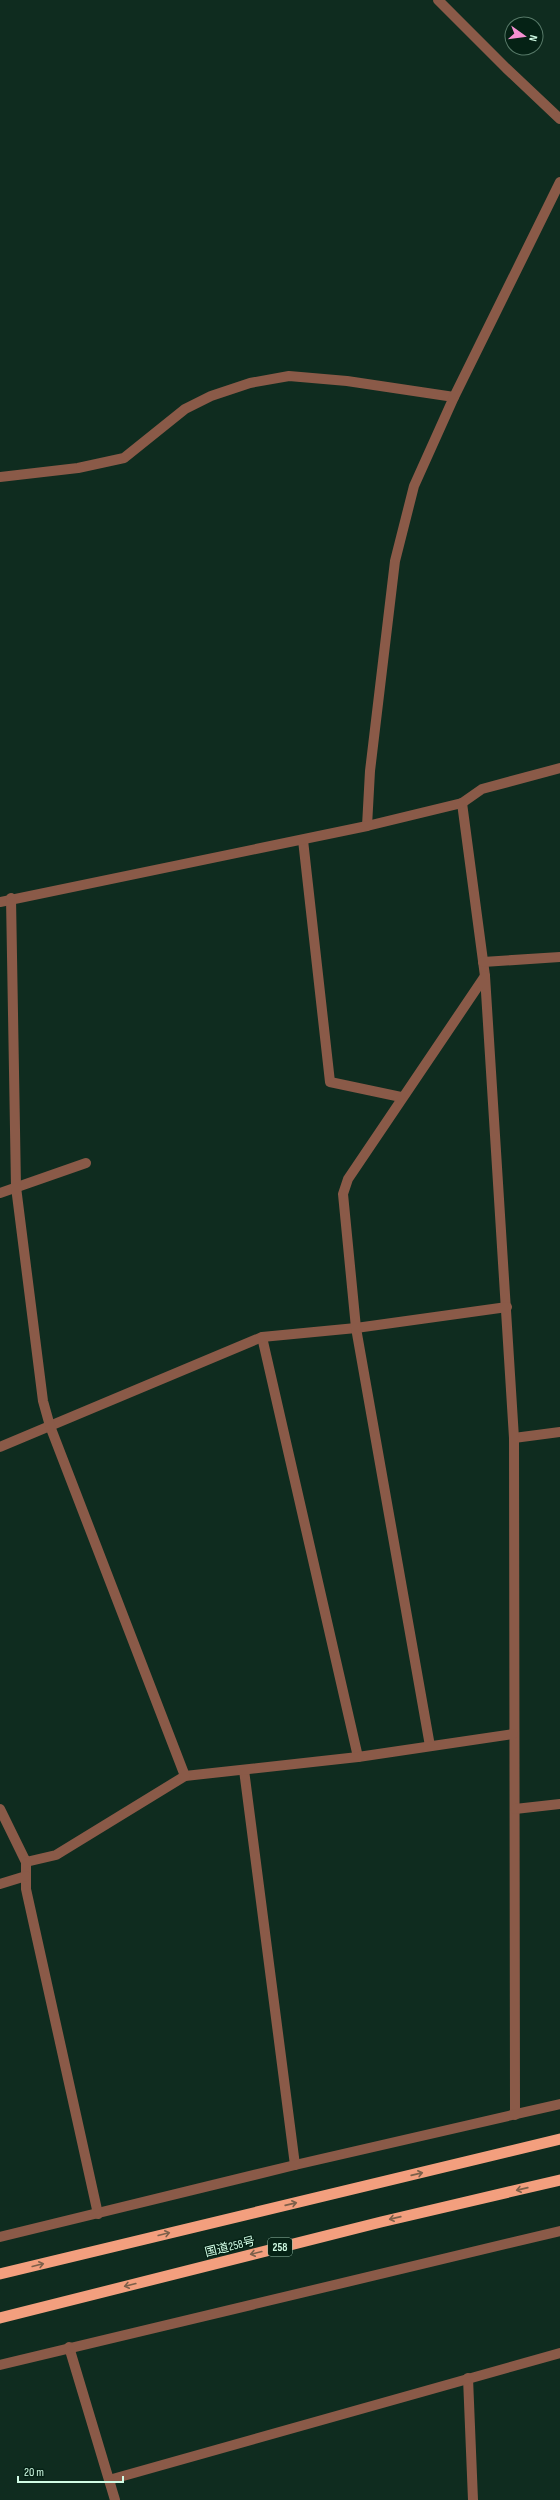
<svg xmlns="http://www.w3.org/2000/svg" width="560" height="2500" viewBox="0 0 560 2500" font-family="'Sofia Sans Condensed','Noto Sans JP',sans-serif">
<rect width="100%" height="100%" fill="#0f2c1f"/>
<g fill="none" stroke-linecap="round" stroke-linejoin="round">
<!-- service -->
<g stroke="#8a5a48" stroke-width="10">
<path d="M514 1438 560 1432"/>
<path d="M468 2378 473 2500"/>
<path d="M109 2480 560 2353"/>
</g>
<!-- minor -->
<g stroke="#8a5a48" stroke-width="10">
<path d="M438 0 506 68 560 119"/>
<path d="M0 477 78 468 124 458 185 409 211 396 250 383 289 376 347 381 454 397"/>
<path d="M462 803 485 976 514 1438 515 2115"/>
<path d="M367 826 370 771 395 561 414 486 454 397 560 182"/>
<path d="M303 840 330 1082 401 1097"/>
<path d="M0 902 367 826 462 803 482 789 560 768"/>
<path d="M483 962 560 957"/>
<path d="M0 1193 86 1163"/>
<path d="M262 1337 358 1757"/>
<path d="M0 1447 262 1337 356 1328 507 1307"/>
<path d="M430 1746 356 1328 343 1194 348 1179 485 976"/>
<path d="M244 1770 295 2165"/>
<path d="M185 1776 358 1757 513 1734"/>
<path d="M0 1809 26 1862 56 1855 185 1776 50 1426 43 1401 16 1187 11 898"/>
<path d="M515 1809 560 1804"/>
<path d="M26 1862V1889L98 2214"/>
<path d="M0 1884 26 1876"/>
<path d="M0 2237 295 2165 560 2104"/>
<path d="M69 2347 115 2500"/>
<path d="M0 2365 560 2231"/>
</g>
<!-- trunk -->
<g stroke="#f39f7e" stroke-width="11">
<path d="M0 2274 560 2139"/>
<path d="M0 2318 381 2222 560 2180"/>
</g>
</g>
<!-- one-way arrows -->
<defs><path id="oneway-shaft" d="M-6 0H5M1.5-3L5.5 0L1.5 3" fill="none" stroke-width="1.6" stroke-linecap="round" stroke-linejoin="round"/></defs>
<g stroke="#7c604a">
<use href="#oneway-shaft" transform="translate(417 2174) rotate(-13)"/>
<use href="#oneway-shaft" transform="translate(522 2189) rotate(167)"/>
<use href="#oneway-shaft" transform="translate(291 2204) rotate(-13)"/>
<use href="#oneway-shaft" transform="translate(395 2218) rotate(167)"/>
<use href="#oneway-shaft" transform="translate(164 2234) rotate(-14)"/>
<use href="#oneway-shaft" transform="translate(256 2253) rotate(166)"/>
<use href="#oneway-shaft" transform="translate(38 2265) rotate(-14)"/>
<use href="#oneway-shaft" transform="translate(130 2285) rotate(166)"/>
</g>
<g text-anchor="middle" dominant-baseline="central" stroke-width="3" stroke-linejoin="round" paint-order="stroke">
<!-- shield labels -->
<rect fill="#052215" stroke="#94bba7" stroke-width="1" x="268" y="2238" width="24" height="18" rx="3"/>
<g font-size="11" font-weight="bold" fill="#d1fce5">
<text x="280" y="2247">258</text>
</g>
<!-- street labels -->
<g font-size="12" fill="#d1fce5" stroke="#052215">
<text transform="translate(230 2247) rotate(-14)">国道258号</text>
</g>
</g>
<!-- north arrow -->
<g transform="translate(524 36) rotate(104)"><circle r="19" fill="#052215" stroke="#577968"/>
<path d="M0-3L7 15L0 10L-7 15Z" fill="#f591d2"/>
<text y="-6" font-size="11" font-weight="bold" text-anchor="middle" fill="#d1fce5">N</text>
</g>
<!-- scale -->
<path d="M18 2476v6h105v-6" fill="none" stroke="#d1fce5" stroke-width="2"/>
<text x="24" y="2476" font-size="12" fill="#d1fce5" stroke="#052215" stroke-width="3" paint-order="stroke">20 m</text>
</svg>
